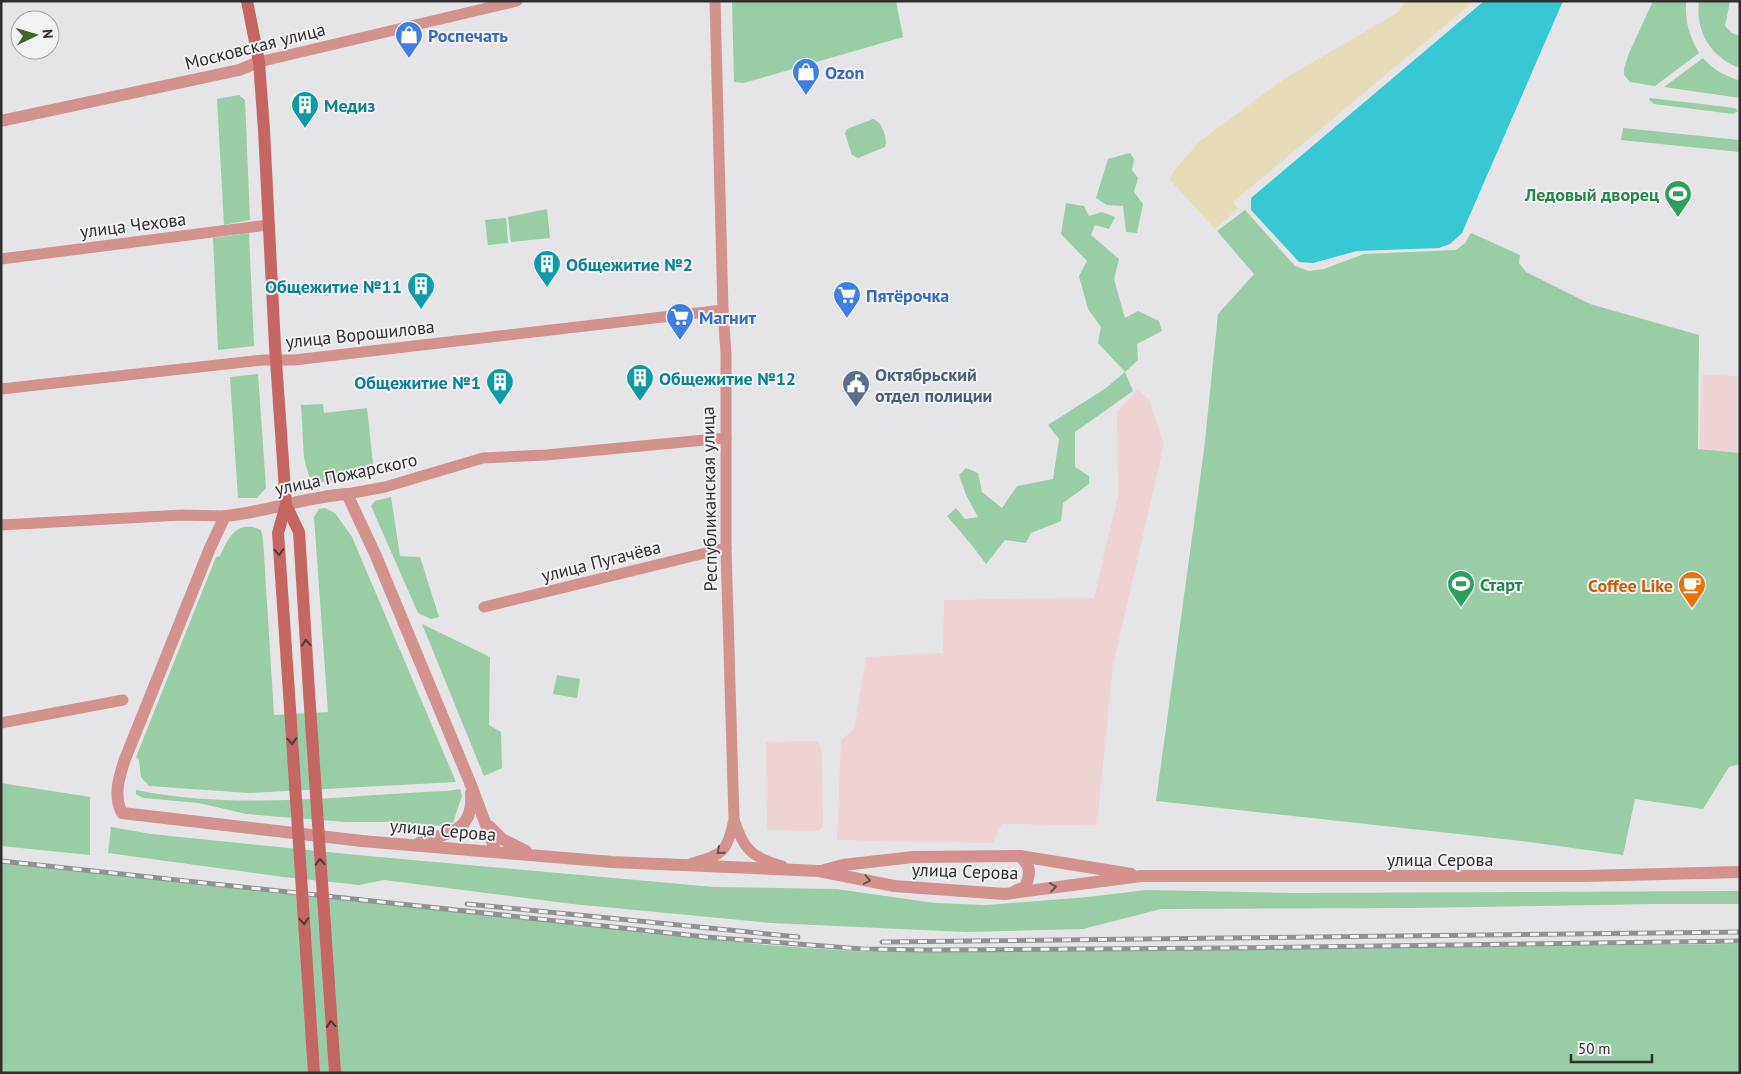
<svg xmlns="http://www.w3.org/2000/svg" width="1741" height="1074" viewBox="0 0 1741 1074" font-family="'PT Sans',sans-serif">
<rect width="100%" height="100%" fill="#e5e5e7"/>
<!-- industrial -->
<g fill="#efd4d5">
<path d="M1702 375 1740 376V455H1699Z"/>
<path d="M1138 389 1149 400 1164 444 1113 666 1097 825 1002 824 993 843 837 840 841 740 854 729 866 657 943 653 944 600 1094 598 1118 496 1117 412Z"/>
<path d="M818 741 822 753 823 827 819 831 767 830 766 742Z"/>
</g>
<!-- green -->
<g fill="#98cda5">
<path d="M732 1H896L903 37 744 83 734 82Z"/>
<path d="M1653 1H1686C1685 21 1689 36 1699 53L1655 86 1630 82 1624 75V69L1629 53Z"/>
<path d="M1699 1H1730L1725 26 1732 33 1740 36V68C1711 58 1695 31 1699 1Z"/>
<path d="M1703 58C1713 69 1725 77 1740 80V98L1664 87Z"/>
<path d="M239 95 245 100 250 220 224 225 217 99Z"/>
<path d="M1650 98 1735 108 1738 111 1733 114 1654 104 1649 100Z"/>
<path d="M873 119C882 121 888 139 885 147L858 158 852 155 845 133 847 129Z"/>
<path d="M1623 128 1740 140V152L1621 140Z"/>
<path d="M1130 153 1134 159 1132 170 1138 178 1134 192 1143 204 1137 233 1126 232 1123 206 1107 205 1096 198 1108 159Z"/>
<path d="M1066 203 1084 206 1089 216 1102 212 1115 217 1109 229 1095 225 1091 235 1119 259 1114 279 1125 318 1138 311 1159 321 1162 331 1137 344 1138 360 1125 372 1133 391 1075 432V467L1089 476V484L1063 503 1061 521 1031 533 1026 543 1005 540 986 564 970 543 947 516 956 508 965 519 978 517 966 495 959 475 966 468 978 473 982 492 1002 508 1017 486 1053 479 1059 439 1048 425 1106 388 1125 372 1098 343 1101 327 1088 309 1079 276 1087 261 1061 234Z"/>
<path d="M547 209 550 238 511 242 508 217Z"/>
<path d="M1245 210 1295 266 1309 271 1324 269 1364 254 1456 250 1465 243 1471 233 1520 255 1519 263 1526 272 1590 304 1699 335 1698 449 1740 453V764L1729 767 1703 809 1635 799 1623 855 1522 841 1156 801 1204 450 1218 314 1254 274 1217 231Z"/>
<path d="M506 218 508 243 488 245 485 220Z"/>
<path d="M249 233 254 346 218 350 213 238Z"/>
<path d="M258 374 266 488 257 498H238L230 377Z"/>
<path d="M323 404 324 413 367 408 374 473 317 483 309 476 304 458 301 405Z"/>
<path d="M391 497 400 556 420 557 439 617 431 619 418 613 371 506 375 501Z"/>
<path d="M325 508 335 513 352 537 456 782 249 793 149 786 141 777 139 760 136 757 216 557 220 556C228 538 237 519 261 530L263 539 274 715 328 712 314 517 319 509Z"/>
<path d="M422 624 490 657 489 725 501 732 502 768 484 776Z"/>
<path d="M557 675 580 679 577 698 553 694Z"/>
<path d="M1 783 90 797V855L1 846Z"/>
<path d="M460 789 462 796 453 823 437 826 393 822H347L281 817 246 814 199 803 143 798 136 794V790C237 811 346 795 447 791Z"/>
<path d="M111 827 151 834 357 855 714 887 836 889 935 903 986 905 1088 897 1146 890 1291 893 1740 891V904H1655L1413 908 1161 909 1083 929 966 932 771 923 572 904 384 880 359 885 284 877 108 853Z"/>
<path d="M1 863 767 945 865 952 1740 944V1073H1Z"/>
</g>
<!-- sand -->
<path fill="#e6dcb7" d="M1405 1H1474L1233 202 1238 209 1215 229 1170 180 1174 171 1199 142 1284 79 1390 17 1399 11Z"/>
<!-- water -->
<path fill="#37c8d3" d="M1484 1H1563L1462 233 1450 244 1439 248 1357 251 1313 263 1299 262 1251 210V198Z"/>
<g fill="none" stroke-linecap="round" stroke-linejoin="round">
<!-- minor -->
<g stroke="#d3928e" stroke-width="11">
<path d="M715 1 723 310 726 354V548L734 819C743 849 751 857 782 866"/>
<path d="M259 62 517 1"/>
<path d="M1 259 268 225"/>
<path d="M1 389 263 360H294L723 310"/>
<path d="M347 494 385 487 483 458 546 455 726 438"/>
<path d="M1 525 182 515 225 516"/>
<path d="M484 607 726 548"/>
<path d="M1 723 123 700"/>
<path d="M690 864C719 855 727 855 733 823"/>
</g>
<!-- tertiary -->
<g stroke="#d3928e" stroke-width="12">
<path d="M1 121 239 70 259 62"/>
<path d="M489 826 502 839 526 851"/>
<path d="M419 843C449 832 474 832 471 793"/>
<path d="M496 852 471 785 376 556 347 494C305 497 266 512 225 516L210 548 125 759C119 777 113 796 122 813L362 841 612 862 819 871 894 886 1005 894 1141 876H1585L1740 872"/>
<path d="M824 870 843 865 913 857 1020 856 1131 874"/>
<path d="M1015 891 1025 887C1031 873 1031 867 1020 856"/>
</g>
<!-- secondary -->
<g stroke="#c56663" stroke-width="12">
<path d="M247 1 259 62 264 130 275 346 286 505 278 533 289 693"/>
<path d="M286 505 299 532 309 692"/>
</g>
<defs>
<g id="rail">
<path d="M1 861 706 937 862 949 929 950 1227 948 1740 941"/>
<path d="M467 904 798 937"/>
<path d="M882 942 1740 932"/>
</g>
</defs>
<!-- rail casing -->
<use href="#rail" stroke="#919193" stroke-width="5"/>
<!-- rail -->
<use href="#rail" stroke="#f2f2f5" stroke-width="3" stroke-dasharray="9" stroke-linecap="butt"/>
<!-- secondary-bridge -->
<g stroke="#c56663" stroke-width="12">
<path d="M309 692 335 1073"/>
<path d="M289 693 314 1073"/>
</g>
</g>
<!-- one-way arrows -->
<defs><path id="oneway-chevron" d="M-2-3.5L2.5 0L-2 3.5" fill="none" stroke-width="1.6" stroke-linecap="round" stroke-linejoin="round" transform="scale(1.25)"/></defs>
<g stroke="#4d3a3a">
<use href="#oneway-chevron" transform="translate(279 552) rotate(86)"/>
<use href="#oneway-chevron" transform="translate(306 643) rotate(-94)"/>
<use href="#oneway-chevron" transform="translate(292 741) rotate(86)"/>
<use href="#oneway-chevron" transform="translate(320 862) rotate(-94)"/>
<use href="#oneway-chevron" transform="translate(304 921) rotate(86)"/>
<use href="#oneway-chevron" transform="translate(331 1024) rotate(-95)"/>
</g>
<g stroke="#685251">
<use href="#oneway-chevron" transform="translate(720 851) rotate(139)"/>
<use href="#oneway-chevron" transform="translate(867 880) rotate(11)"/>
<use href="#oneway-chevron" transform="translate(1053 887) rotate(-8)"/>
</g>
<!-- icons -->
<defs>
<symbol id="shop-pin" viewBox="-11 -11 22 30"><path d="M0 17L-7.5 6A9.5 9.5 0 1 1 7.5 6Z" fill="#3f7fe0" stroke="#f2f2f5"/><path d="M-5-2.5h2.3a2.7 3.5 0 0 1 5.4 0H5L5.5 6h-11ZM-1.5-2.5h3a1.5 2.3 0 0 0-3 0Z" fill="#fff"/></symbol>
<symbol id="building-pin" viewBox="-11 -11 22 30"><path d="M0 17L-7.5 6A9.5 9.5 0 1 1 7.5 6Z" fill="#0f9aa8" stroke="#f2f2f5"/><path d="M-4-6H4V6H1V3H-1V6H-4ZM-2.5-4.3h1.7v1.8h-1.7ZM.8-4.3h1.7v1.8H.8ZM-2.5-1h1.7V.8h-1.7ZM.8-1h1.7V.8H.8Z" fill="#fff"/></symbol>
<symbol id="stadium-pin" viewBox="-11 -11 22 30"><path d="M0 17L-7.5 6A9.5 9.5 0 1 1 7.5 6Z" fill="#2e9e5b" stroke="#f2f2f5"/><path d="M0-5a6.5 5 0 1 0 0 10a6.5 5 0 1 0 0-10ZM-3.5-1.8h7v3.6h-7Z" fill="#fff"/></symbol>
<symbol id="supermarket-pin" viewBox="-11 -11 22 30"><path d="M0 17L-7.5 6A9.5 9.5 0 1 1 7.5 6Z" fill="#3f7fe0" stroke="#f2f2f5"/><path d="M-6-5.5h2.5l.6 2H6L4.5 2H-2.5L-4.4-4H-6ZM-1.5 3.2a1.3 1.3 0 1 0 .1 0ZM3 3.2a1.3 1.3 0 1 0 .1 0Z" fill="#fff"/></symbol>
<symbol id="civic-pin" viewBox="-11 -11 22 30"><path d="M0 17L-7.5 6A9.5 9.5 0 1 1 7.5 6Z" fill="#5c6f8a" stroke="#f2f2f5"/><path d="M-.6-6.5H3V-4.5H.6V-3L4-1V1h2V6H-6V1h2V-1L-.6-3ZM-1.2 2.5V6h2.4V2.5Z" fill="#fff"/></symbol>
<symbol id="cafe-pin" viewBox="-11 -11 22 30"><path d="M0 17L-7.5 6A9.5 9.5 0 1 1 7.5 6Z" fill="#e8710a" stroke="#f2f2f5"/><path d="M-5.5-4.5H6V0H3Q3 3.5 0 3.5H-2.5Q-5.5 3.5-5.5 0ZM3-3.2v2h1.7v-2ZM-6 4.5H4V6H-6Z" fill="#fff"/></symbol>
</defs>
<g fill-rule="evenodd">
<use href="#shop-pin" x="393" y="19" width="32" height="43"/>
<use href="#shop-pin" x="790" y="56" width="32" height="43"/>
<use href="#building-pin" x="289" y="89" width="32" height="43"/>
<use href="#stadium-pin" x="1662" y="178" width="32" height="43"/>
<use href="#building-pin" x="531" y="248" width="32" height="43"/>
<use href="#building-pin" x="405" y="270" width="32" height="43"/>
<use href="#supermarket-pin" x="831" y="279" width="32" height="43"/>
<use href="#supermarket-pin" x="664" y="301" width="32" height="43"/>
<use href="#building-pin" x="624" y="362" width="32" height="43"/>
<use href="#building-pin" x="484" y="366" width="32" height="43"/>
<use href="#civic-pin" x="840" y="368" width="32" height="43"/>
<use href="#stadium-pin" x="1445" y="568" width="32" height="43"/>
<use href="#cafe-pin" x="1676" y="569" width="32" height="43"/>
</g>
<g text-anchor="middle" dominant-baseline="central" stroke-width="4" stroke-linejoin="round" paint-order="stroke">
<!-- shop labels -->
<g font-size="18" font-weight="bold" fill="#366cbe" stroke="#f2f2f5" text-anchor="start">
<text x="428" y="35">Роспечать</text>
<text x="825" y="72">Ozon</text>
<text x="866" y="295">Пятёрочка</text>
<text x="699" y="317">Магнит</text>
</g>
<!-- street labels -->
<g font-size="18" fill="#2f2f30" stroke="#f2f2f5">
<text transform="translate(255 46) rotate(-14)">Московская улица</text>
<text transform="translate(133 225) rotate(-7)">улица Чехова</text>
<text transform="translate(360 334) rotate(-6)">улица Ворошилова</text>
<text transform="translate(346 474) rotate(-12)">улица Пожарского</text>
<text transform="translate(709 499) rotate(-91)">Республиканская улица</text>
<text transform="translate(601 561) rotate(-14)">улица Пугачёва</text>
<text transform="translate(443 830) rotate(5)">улица Серова</text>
<text x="1440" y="859">улица Серова</text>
<text transform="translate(965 871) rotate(2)">улица Серова</text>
</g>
<!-- culture labels -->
<g font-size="18" font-weight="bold" fill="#0d838f" stroke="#f2f2f5" text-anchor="start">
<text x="324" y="105">Медиз</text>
<text x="566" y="264">Общежитие №2</text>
<text x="402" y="286" text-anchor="end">Общежитие №11</text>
<text x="659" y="378">Общежитие №12</text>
<text x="481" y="382" text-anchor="end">Общежитие №1</text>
</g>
<!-- leisure labels -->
<g font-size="18" font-weight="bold" fill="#27864d" stroke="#f2f2f5" text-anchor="end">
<text x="1659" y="194">Ледовый дворец</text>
<text x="1480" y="584" text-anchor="start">Старт</text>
</g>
<!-- service labels -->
<g font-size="18" font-weight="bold" fill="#4e5e75" stroke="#f2f2f5" text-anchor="start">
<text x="875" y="374">Октябрьский<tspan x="875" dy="21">отдел полиции</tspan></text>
</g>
<!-- food labels -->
<g font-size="18" font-weight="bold" fill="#c56008" stroke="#f2f2f5" text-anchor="end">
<text x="1673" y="585">Coffee Like</text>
</g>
</g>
<!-- border -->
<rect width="1741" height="1074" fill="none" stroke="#2f2f30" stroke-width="5"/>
<!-- north arrow -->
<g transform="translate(35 35) rotate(85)"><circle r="24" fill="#f2f2f5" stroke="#a4a4a6"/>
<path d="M0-4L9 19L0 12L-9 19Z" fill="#3c6724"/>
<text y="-8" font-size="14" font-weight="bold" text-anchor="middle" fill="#2f2f30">N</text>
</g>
<!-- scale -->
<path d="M1571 1054v8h81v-8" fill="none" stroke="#2f2f30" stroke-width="2.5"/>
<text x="1578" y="1054" font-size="15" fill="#2f2f30" stroke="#f2f2f5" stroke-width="4" paint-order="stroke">50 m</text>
</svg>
